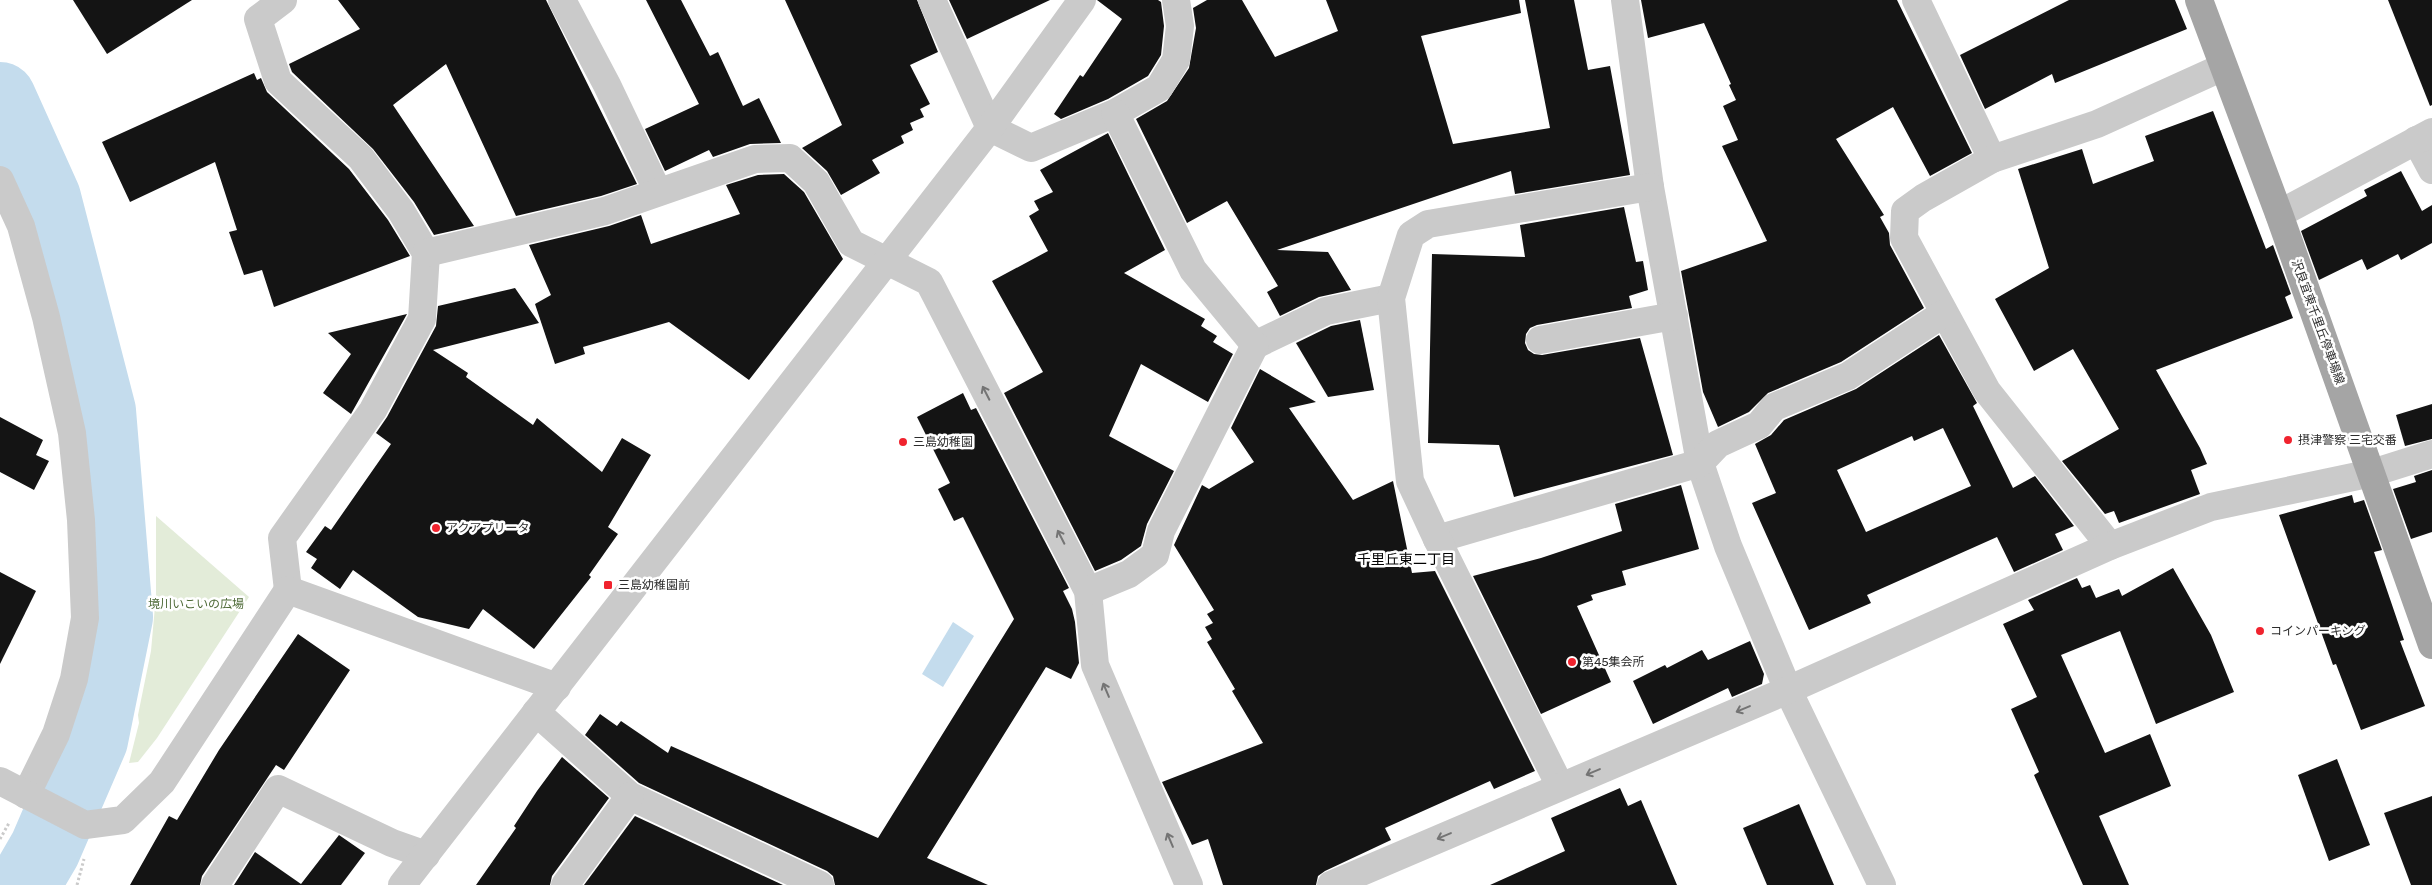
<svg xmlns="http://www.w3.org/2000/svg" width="2432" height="885" viewBox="0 0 2432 885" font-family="Rubik,'Noto Sans JP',sans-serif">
<rect width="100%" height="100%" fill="#fff"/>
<!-- green -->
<path fill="#e3ecd9" d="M156 516 249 597 157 738 138 762 129 763 139 723 138 715 151 651 156 595Z"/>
<!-- water -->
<path fill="#c4dced" d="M953 622 974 636 943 687 922 674Z"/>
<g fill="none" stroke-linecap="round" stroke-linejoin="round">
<!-- river -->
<path stroke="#c4dced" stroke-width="72" d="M0 98 45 198 100 411 117 617 92 740 45 849 24 885"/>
</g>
<!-- building -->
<g fill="#141414" fill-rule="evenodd">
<path d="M73 0H192L107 54Z"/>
<path d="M338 0H546L637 184 601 196 516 216 446 64 393 105 474 226 434 235 414 202 373 149 292 72 289 64 360 29Z"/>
<path d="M646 0H681L710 56 718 52 743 106 759 98 781 143 750 144 713 157 709 150 665 171 645 129 699 104Z"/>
<path d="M785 0H917L938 52 910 65 930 104 920 109 924 117 910 123 913 130 901 136 904 143 872 160 880 173 841 195 827 171 802 148 842 125Z"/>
<path d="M949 0H1050L967 39Z"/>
<path d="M1097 0H1158L1161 2 1164 26 1161 55 1148 76 1108 99 1061 119 1054 114 1080 75 1083 77 1122 19Z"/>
<path d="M1207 0H1242L1275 57 1338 31 1326 0H1519L1521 13 1421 36 1453 144 1550 128 1525 0H1574L1588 70 1610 66 1630 175 1515 194 1511 171 1277 250 1328 252 1351 290 1319 297 1280 316 1267 292 1278 286 1227 201 1187 223 1136 119 1167 101 1189 68 1196 28 1193 8Z"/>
<path d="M1641 0H1897L1972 153 1930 176 1893 107 1836 139 1884 215 1880 217 1889 233 1890 245 1924 308 1841 362 1768 393 1749 412 1718 427 1703 392 1681 271 1767 241 1722 146 1738 140 1723 106 1736 100 1729 85 1731 84 1704 23 1648 38Z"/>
<path d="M2069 0H2175L2187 29 2055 83 2052 74 1985 109 1960 55Z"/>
<path d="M2388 0H2432V105L2430 106Z"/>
<path d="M254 73 257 80 261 78 267 92 349 169 388 220 410 256 274 307 262 270 244 275 229 232 237 230 215 162 130 202 102 142Z"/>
<path d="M2213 111 2266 249 2273 245 2291 294 2285 297 2293 318 2156 370 2200 448 2207 464 2191 470 2200 494 2119 523 2114 511 2105 514 2062 461 2119 429 2073 349 2034 371 1995 299 2049 268 2018 169 2082 149 2093 184 2154 161 2145 136Z"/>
<path d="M1108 133 1165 250 1124 273 1205 319 1201 326 1217 336 1213 342 1233 354 1208 402 1141 364 1109 436 1174 471 1147 524 1141 546 1121 560 1095 571 1004 393 1043 372 992 281 1048 251 1029 216 1039 210 1034 201 1053 192 1040 170Z"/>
<path d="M2401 171 2422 211 2432 205V243L2401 260 2398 254 2367 270 2362 259 2319 280 2301 231 2367 196 2364 190Z"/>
<path d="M784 174 804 192 843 259 749 380 669 322 583 347 585 354 555 364 535 304 551 295 529 245 609 226 641 215 651 244 740 214 726 185 758 175Z"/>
<path d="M1624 207 1636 262 1643 261 1648 290 1629 296 1632 308 1537 325 1530 328 1526 334 1525 343 1528 350 1534 354 1542 355 1640 338 1673 455 1514 497 1499 445 1428 443 1432 254 1525 257 1520 225Z"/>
<path d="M515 288 539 323 433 350 468 373 466 377 533 425 537 418 602 472 622 438 651 455 608 527 618 534 589 575 591 577 534 649 483 609 469 629 418 617 353 570 340 589 311 568 317 559 306 552 325 526 331 530 391 444 376 433 387 417 436 326 438 306Z"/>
<path d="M407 314 351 414 323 393 351 354 328 333Z"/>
<path d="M1360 320 1374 390 1328 397 1296 343 1331 326Z"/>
<path d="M1939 335 1977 403 1973 406 2013 488 2035 476 2074 526 2055 534 2063 550 2014 572 1997 537 1867 595 1871 603 1809 630 1752 503 1776 493 1755 444 1771 435 1784 420 1856 389ZM1943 428 1971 486 1866 532 1837 470 1912 436 1914 441Z"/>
<path d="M1260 369 1316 402 1289 408 1353 500 1393 481 1412 573 1435 571 1535 771 1494 789 1490 781 1385 828 1391 840 1325 871 1318 876 1316 885H1223L1208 839 1192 845 1162 782 1263 743 1232 691 1235 689 1207 642 1212 639 1205 627 1213 623 1207 614 1214 610 1174 545 1202 485 1209 489 1254 462 1231 428Z"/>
<path d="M963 393 971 410 976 408 1069 588 1063 591 1072 609 1075 622 1079 663 1071 679 1046 667 927 858 988 885H835L833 876 827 871 639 783 585 735 600 714 617 726 621 721 668 753 671 746 878 838 1014 619 963 517 954 521 938 489 950 483 917 417Z"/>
<path d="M2432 404V439L2405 446 2396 415Z"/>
<path d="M0 417 43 440 36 455 49 461 34 490 0 472Z"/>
<path d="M2432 470V532L2411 539 2393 489 2416 482 2414 476Z"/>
<path d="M1681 485 1699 549 1622 571 1626 585 1591 595 1593 600 1577 606 1611 682 1541 714 1473 576 1541 558 1622 531 1615 504Z"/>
<path d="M2352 495 2354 503 2364 500 2382 550 2374 552 2404 640 2400 641 2425 706 2361 730 2336 664 2333 665 2279 515Z"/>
<path d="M2173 568 2211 635 2234 692 2156 724 2120 631 2061 655 2105 753 2150 734 2171 786 2099 816 2129 885H2083L2034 775 2039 772 2011 709 2037 697 2003 624 2034 610 2028 600 2077 578 2082 588 2090 585 2096 598 2119 589 2122 596Z"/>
<path d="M0 572 36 591 0 664Z"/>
<path d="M298 634 350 670 284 770 276 765 202 876 200 885H130L169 816 177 820 219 750Z"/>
<path d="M1750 641 1764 674 1762 684 1732 697 1728 688 1653 724 1633 681 1665 665 1667 668 1702 650 1708 660Z"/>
<path d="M562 757 609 798 552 876 550 885H476L516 828 514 826 537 791Z"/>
<path d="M2337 759 2370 845 2329 861 2298 775Z"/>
<path d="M1620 788 1628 806 1641 800 1677 885H1490L1565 851 1551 818Z"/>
<path d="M2432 796V885H2411L2384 813Z"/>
<path d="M1799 804 1834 885H1767L1743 828Z"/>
<path d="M635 816 783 885H584Z"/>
<path d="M339 835 365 853 341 885H234L255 852 301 884Z"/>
</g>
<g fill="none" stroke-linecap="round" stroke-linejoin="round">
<!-- path -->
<g stroke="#cacaca" stroke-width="3" stroke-dasharray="2.5 2.5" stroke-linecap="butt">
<path d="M0 839 9 823"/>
<path d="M77 885 84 859"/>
</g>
<!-- minor -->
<g stroke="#cacaca" stroke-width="28">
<path d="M283 0 258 19 278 81 361 158 401 211 426 253 422 319 373 410 282 538 288 590"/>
<path d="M562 0 607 85 658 192"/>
<path d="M932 0 990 128 1031 148 1115 113 1159 88 1176 60 1180 26 1176 0"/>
<path d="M1625 0 1650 187 1700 463 1728 546 1788 690 1882 885"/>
<path d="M1916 0 1992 159 2097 124 2223 67"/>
<path d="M1115 113 1193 270 1255 345 1326 311 1391 298"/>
<path d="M2416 140 2432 170"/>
<path d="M1992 159 1923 198 1905 211 1904 238 1987 391 2110 546"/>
<path d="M0 180 21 226 46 317 72 433 81 520 85 618 74 679 56 734 26 795"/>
<path d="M2279 214 2432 132"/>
<path d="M426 253 605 211 755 159 790 158 816 182 851 243 929 282 1088 591 1095 665 1189 885"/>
<path d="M1540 340 1674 316"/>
<path d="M1437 539 1700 463 1718 444 1759 425 1774 407 1848 376 1943 314"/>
<path d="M1088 591 1129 574 1155 555 1161 531 1255 345"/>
<path d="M536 712 630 796 820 885"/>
<path d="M0 781 85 825 123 820 162 782 288 590 557 687"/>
<path d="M1560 786 1437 539 1410 481 1391 298 1411 235 1428 224 1650 187"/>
<path d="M215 885 278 789 392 843 426 855"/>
<path d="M402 885 990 128 1082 0"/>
<path d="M565 885 630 796"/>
<path d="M1331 885 1788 690 2110 546 2211 507 2372 473 2432 454"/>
</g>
<!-- major -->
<path stroke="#a5a5a5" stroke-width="28" d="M2199 0 2279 214 2432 645"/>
</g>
<!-- one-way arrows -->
<defs><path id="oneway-shaft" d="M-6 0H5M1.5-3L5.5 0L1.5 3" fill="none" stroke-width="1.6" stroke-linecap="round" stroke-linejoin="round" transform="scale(1.25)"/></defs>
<g stroke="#747474">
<use href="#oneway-shaft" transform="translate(986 393) rotate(-117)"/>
<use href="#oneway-shaft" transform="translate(1061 537) rotate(-117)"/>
<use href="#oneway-shaft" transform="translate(1106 690) rotate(-113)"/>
<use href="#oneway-shaft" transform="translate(1743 709) rotate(157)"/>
<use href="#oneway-shaft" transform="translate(1593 772) rotate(157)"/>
<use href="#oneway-shaft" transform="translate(1444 836) rotate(157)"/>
<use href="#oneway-shaft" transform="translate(1170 840) rotate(-113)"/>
</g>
<!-- markers -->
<g fill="#f0232e" stroke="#fff" stroke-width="2">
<circle cx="2288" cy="440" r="5"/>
<circle cx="903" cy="442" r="5"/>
<circle cx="436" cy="528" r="5"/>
<rect x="603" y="580" width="10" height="10" rx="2.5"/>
<circle cx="2260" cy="631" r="5"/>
<circle cx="1572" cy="662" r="5"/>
</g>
<g text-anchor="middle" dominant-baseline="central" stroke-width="5" stroke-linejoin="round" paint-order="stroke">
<!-- street labels -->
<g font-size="12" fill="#2d2d2d" stroke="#fff">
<text transform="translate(2318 322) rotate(70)">沢良宜東千里丘停車場線</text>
</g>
<!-- poi labels -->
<g font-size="12" fill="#2d2d2d" stroke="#fff" text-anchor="start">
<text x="2298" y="440">摂津警察 三宅交番</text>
<text x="913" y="442">三島幼稚園</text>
<text x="446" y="528">アクアプリータ</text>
<text x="618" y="585">三島幼稚園前</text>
<text x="2270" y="631">コインパーキング</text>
<text x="1582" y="662">第45集会所</text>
</g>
<!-- park labels -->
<g font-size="12" fill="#4f6b38" stroke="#fff">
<text x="196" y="604">境川いこいの広場</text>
</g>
<!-- neighbourhood labels -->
<g font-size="14" fill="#000" stroke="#fff">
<text x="1406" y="559">千里丘東二丁目</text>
</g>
</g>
</svg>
